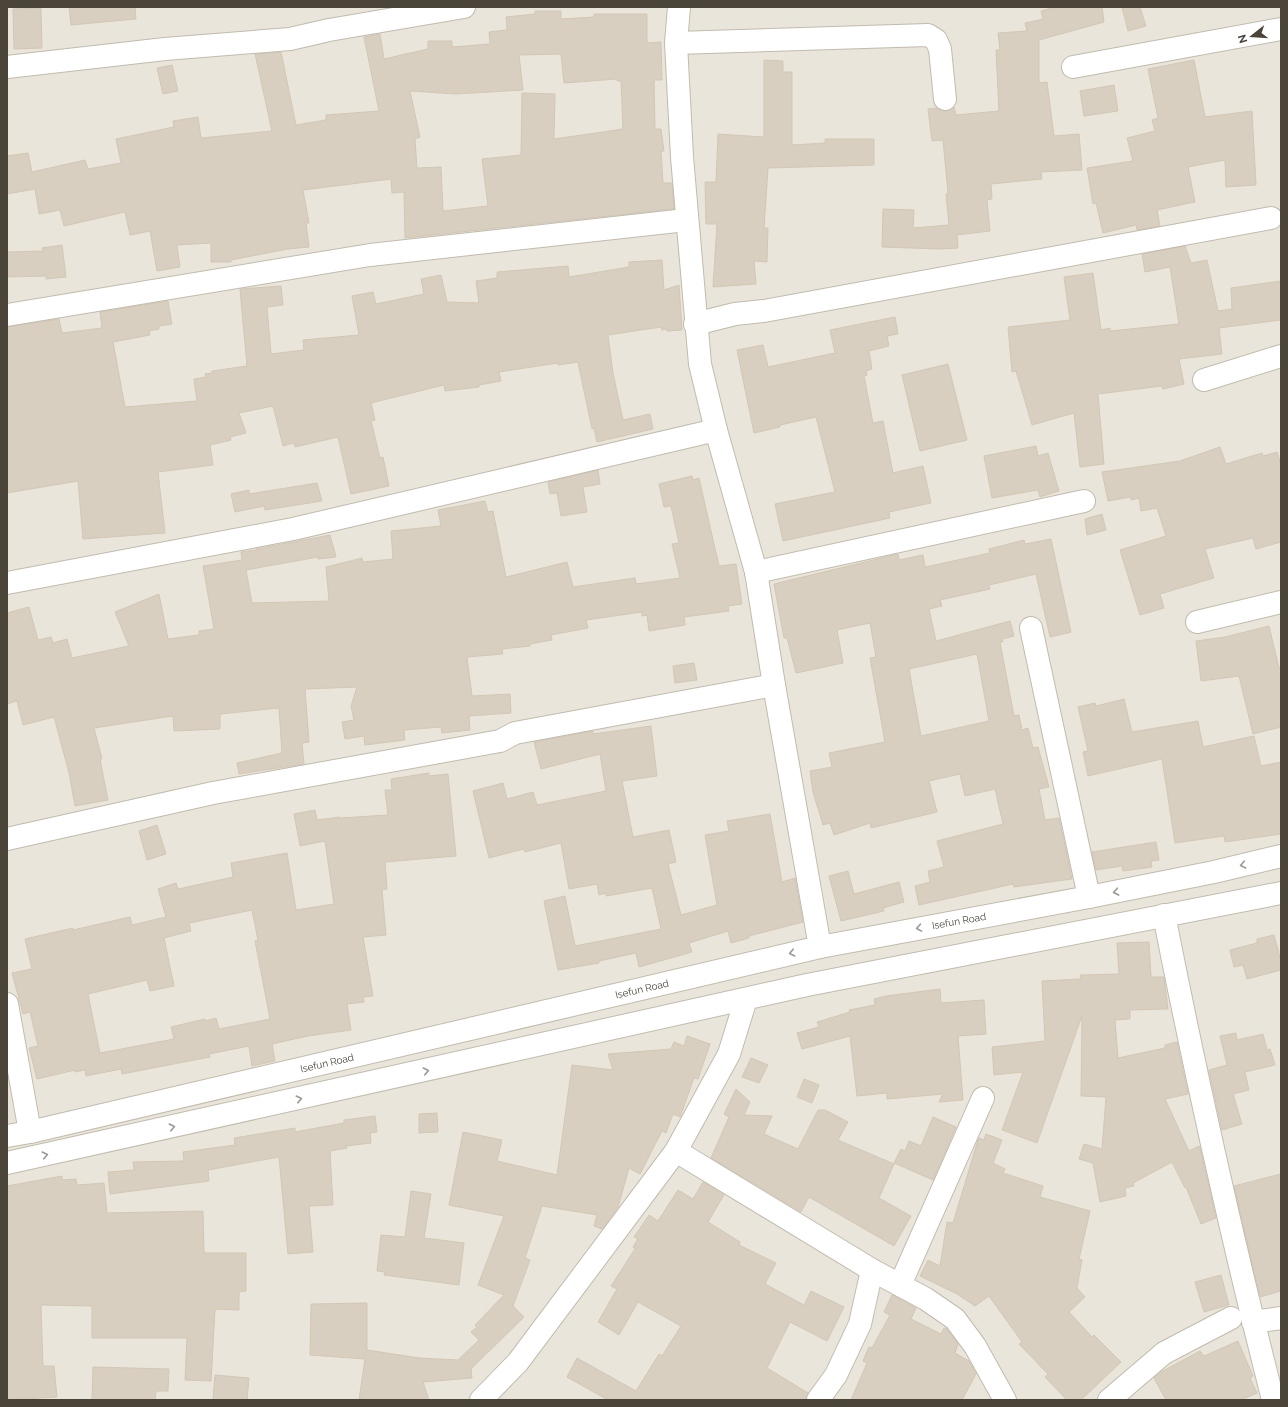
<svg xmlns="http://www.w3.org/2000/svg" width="1288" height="1407" viewBox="0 0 1288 1407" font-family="Raleway,sans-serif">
<rect width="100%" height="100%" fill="#f6f3ec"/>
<!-- residential -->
<rect fill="#eae5da" x="7" y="7" width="1274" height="1393"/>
<!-- building -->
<g fill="#d8cfc1" stroke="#d3c7b4" fill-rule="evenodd">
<path d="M69 7H135L136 19 71 25Z"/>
<path d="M1056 7H1102L1104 22 1039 40V83L1047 82 1054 136 1079 134 1082 170 1041 172 1042 179 991 184 992 199 987 200 990 231 957 235 958 248 939 249 882 247 883 209 914 210 913 228 949 225 946 194 948 193 943 140 932 141 928 109 937 108 946 111 954 107 956 115 999 111 996 50H1000L998 33 1027 31 1025 23 1043 19 1041 11Z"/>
<path d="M1122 7H1140L1146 26 1128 31Z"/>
<path d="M41 8 42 48 14 49 13 9Z"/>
<path d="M535 11H561V19L594 17V14H647V43L661 42 662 80H654L655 129H661L664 151H661L663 183H672L674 209 405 238 404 192 392 193 391 179 303 190 309 223H306L309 247 288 249 231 260V262H211V243L177 245 180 267 157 271 150 231 130 235 125 212 64 226 60 210 39 214 35 189 7 194V156L28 153 32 172 85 160 88 169 121 163 116 139 174 127 173 121 198 117 201 138 272 131 255 54 281 52 296 125 326 120V115L379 111 364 37 380 34 384 59 428 49V41H452V47L490 44 489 32 507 30 506 17 535 14ZM561 54 564 83 617 79V81H621L623 129 554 139 555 94 522 93 521 155 482 159 488 206 443 211 441 167 417 168 415 139 420 137 410 91 456 94 523 90 519 55Z"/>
<path d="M764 60 783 61V72H792V145L825 143V139H874V165L768 168 764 228H768L767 262 754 261 756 284 713 287 717 224H706L705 182H716L718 134 764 137Z"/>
<path d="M1194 60 1205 117 1252 111 1256 185 1226 187 1225 160 1188 167 1195 202 1157 210 1160 226 1137 230 1136 225 1103 233 1096 203 1093 204 1087 168 1133 161 1127 138 1155 131 1152 120 1158 118 1148 69Z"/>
<path d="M172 65 178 91 163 94 157 68Z"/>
<path d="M1114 85 1118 111 1084 116 1080 91Z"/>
<path d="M62 245 66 277 46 279V276L7 277V252L43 251 42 248Z"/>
<path d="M1185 246 1191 263 1207 260 1218 311 1232 309 1231 288 1281 281V320L1219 328 1222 354 1179 359 1184 384 1163 389 1162 386 1098 394 1104 464 1080 467 1074 413 1032 425 1016 371 1012 372 1008 327 1070 320 1064 277 1093 273 1101 330 1110 328V331L1179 324 1170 267 1145 272 1142 254Z"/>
<path d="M662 260 664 290 679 285 682 330 667 331V329L662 330 661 327 608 335 613 373 623 420 650 414 653 429 597 442 594 428 592 429 578 362 558 365V363L499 372 501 381 479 385V387L445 391 444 385 371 403 375 420 371 421 380 458 383 457 389 486 351 494 338 437 295 447 294 443 283 446 273 406 239 413 246 433 230 437 231 440 210 445 213 465 158 472 165 533 83 539 78 481 7 493V327L59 319 62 333 102 328 100 312 168 301 172 324 159 326V329L149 331 150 335 113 342 125 407 197 401 194 379 206 377 205 374 212 373V371L247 366 240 289 281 286 283 305 267 307 271 354 304 350 303 340 359 335 352 296 373 292 376 304 424 294 421 279 441 275 447 302 479 303 476 281 497 278V272L568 266 569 277 629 267V262Z"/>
<path d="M895 317 898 334 887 336 889 346 869 351 872 369 866 371 867 375 864 376 873 423 883 421 893 473 923 466 931 503 889 512 890 518 783 541 775 504 835 492 816 417 780 425V427L754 433 737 350 763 345 768 367 835 353 830 330Z"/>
<path d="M948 364 967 440 920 451 902 375Z"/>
<path d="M1036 446 1038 456 1048 453 1059 491 1040 497 1038 490 992 498 984 456Z"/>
<path d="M1220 447 1226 464 1262 453 1263 456 1277 452 1281 464V542L1256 549 1253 538 1205 549 1214 578 1160 594 1164 608 1140 615 1120 550 1166 536 1157 508 1141 511 1139 498 1131 500V497L1108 501 1102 472 1180 461Z"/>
<path d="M598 470 600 484 583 487 587 512 561 516 557 493 550 494 548 482Z"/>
<path d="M692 476 693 480 699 478 719 566 736 564 742 604 728 606 729 611 684 617 685 625 649 631 647 615 642 616V612L586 620 588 628 551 635 552 640 530 644V646L502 649 503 654 467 657 472 696 510 694 511 713 469 716 470 730 442 733 441 727 404 730 405 740 365 745 364 736 345 739 342 722 354 720 351 706 357 687 305 689 309 742 302 743 304 764 239 774 237 763 282 753 279 708 220 714V729L174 731 173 716 94 728 102 759H100L108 800 75 806 69 773 54 717 23 725 17 701 7 704V613L29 607 38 640 51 637 53 643 67 639 72 658 129 646 115 612 159 594 168 639 199 635V631L214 629 203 566 242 560 241 552 256 550V549L330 535 336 557 318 559V557L246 570 252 603 329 601 326 567 362 558 363 562 393 559 391 531 441 526 438 510 485 501 488 512 493 511 506 577 567 562 573 587 635 578 636 584 680 578 672 544 679 543 671 506 664 507 659 484Z"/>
<path d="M317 483 322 501 265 510 264 506 235 512 231 494 249 490V494Z"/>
<path d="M1102 514 1106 530 1087 535 1085 519Z"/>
<path d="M1051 539 1071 632 1050 637 1036 574 989 585 990 589 940 600 942 606 929 609 936 641 1010 621 1014 636 1002 639 1003 642H1000L1014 716 1019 715 1022 730 1028 728 1033 748 1038 747 1049 787 1039 789 1045 820 1059 818 1072 879 1014 887 1013 884 919 905 915 886 930 882 928 871 944 867 937 841 1003 824 995 789 965 796 960 774 929 781 937 812 871 828 870 823 834 835 830 823 823 825 813 792 810 771 832 767 829 753 885 742 870 658 876 657 870 623 837 630 843 663 796 673 787 638H784L774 584 898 554 899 560 923 555 925 567 990 553 989 549 1024 540 1025 544ZM977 654 989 721 921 736 909 669Z"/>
<path d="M1269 626 1279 668 1281 667V727L1253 734 1239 676 1201 681 1196 641 1225 637Z"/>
<path d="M694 663 697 680 675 683 673 666Z"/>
<path d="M1124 699 1132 732 1198 721 1203 747 1254 736 1261 766 1281 762V834L1225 842 1224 836 1175 843 1162 759 1088 776 1083 752 1088 751 1078 707 1095 703 1096 706Z"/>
<path d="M651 726 657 776 622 781 633 837 669 830 676 862 668 864 681 915 717 905 705 835 729 831 727 821 770 814 782 882 795 878 803 922 749 936V938L731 943 728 931 689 943 692 952 639 967 636 953 599 961V963L558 970 544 901 565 896 575 946 661 929 652 888 606 896V893L599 895 597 884 569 889 561 843 525 852 524 849 489 858 473 791 503 783 507 799 533 792 537 805 606 791 600 754 541 769 534 742 593 731V734Z"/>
<path d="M429 773V776L448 774 456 856 385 862 387 889 382 890 386 935 363 937 373 996 363 997 364 1002 347 1004 351 1030 308 1036 272 1044 275 1061 252 1066 249 1046 209 1054 210 1057 122 1074 121 1069 86 1076 85 1070 75 1072V1070L37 1079 29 1048 38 1046 30 1012 23 1014 12 973 32 969 25 939 73 928V930L130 917 132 925 166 917 158 889 176 883 178 889 233 877 231 863 287 853 296 910 334 904 325 841 300 846 294 814 315 810 317 820 340 817V818L388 815 385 790H392L391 779ZM252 910 258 940 255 941 270 1019 219 1029 216 1018 205 1021V1019L171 1027 174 1039 100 1053 88 994 147 980 150 991 174 986 164 938 191 931 189 923Z"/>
<path d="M157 825 166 854 147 860 139 831Z"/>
<path d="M1156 842 1159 860 1151 861 1152 867 1123 871 1122 866 1096 870 1092 852Z"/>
<path d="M848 871 854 894 899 882 904 902 883 908 884 911 841 921 829 876Z"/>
<path d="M1274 935 1281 961V970L1247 979 1243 965 1234 967 1230 950 1257 943V939Z"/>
<path d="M1149 942 1151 977H1164L1168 1009 1130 1010V1019L1115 1020 1118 1058 1165 1048V1045L1177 1042 1188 1094 1165 1099 1189 1151 1199 1146 1200 1148 1216 1218 1201 1224 1186 1187 1185 1188 1172 1162 1133 1183 1134 1186 1125 1188 1126 1196 1100 1202 1093 1163 1079 1159 1084 1144 1102 1149 1106 1097 1081 1096 1082 1016 1037 1143 1002 1130 1023 1072 994 1075 992 1047 1045 1041 1042 981 1081 979 1080 975 1119 974 1117 943Z"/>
<path d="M940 989 941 1003 984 1000 986 1034 958 1036 963 1100 939 1102 943 1094 887 1099V1093L857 1096 850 1036 802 1049 797 1033 819 1027 817 1022 850 1012 849 1010 875 1005 874 999 886 996Z"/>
<path d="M1236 1033 1237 1040 1263 1034 1267 1050 1270 1049 1275 1065 1245 1072 1249 1090 1233 1094 1242 1124 1222 1130 1209 1070 1227 1065 1220 1036Z"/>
<path d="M687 1036 710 1044 698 1079 694 1078 680 1117 673 1114 666 1133 662 1131 640 1174 629 1168 618 1207 602 1229 594 1226 597 1215 542 1206 525 1258 530 1260 513 1306 524 1317 471 1369 472 1378 423 1382 429 1400H359L365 1359 310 1355 311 1304 367 1303V1350L419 1358 458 1360 479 1340 471 1332 477 1327 475 1325 504 1295 478 1285 504 1216 449 1205 463 1132 502 1140 497 1161 557 1175 572 1065 613 1070 608 1054 671 1049 674 1042 684 1046Z"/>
<path d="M751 1058 768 1065 759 1083 742 1077Z"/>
<path d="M804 1079 819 1085 812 1103 797 1097Z"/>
<path d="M736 1089 750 1102 744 1115 772 1116 764 1134 798 1149 818 1110H825L848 1122 838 1140 894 1164 879 1198 911 1216 894 1246 809 1197 801 1212 711 1158 729 1117 724 1114Z"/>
<path d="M437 1113 438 1132 419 1133V1114Z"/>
<path d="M375 1116 377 1132 370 1133 371 1143 346 1146 347 1148 330 1151 333 1205 309 1206 313 1252 288 1254 279 1157 208 1170 209 1181 110 1194 108 1172 134 1170 133 1162 184 1161 183 1152 235 1145 234 1138 295 1128V1132L344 1123V1120Z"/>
<path d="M933 1117 956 1127 933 1180 894 1163 901 1149 905 1151 909 1141 921 1146Z"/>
<path d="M986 1134 1002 1140 993 1163 1005 1169 1003 1173 1043 1186 1040 1197 1090 1211 1079 1259 1082 1260 1077 1288 1085 1297 1069 1312 1092 1337 1094 1335 1121 1362 1081 1400H1067L1045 1377 1048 1374 1019 1344 1022 1342 989 1296 975 1306 957 1294 920 1276 928 1260 940 1266 947 1222 953 1223 978 1140 979 1138 984 1140Z"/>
<path d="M1281 1174V1291L1260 1297 1234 1186Z"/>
<path d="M62 1176V1180L76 1179 77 1185 104 1183 107 1213 203 1211 204 1253H246V1291L239 1292V1310L215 1309 211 1381 185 1380 187 1338H92V1306L41 1305 43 1366H54L57 1397 7 1400V1186Z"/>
<path d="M703 1182 724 1195 708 1222 740 1242 739 1245 776 1263 765 1284 804 1305 811 1291 844 1307 827 1341 790 1322 767 1368 808 1393 806 1400H608L567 1377 577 1358 636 1391 659 1354 662 1356 681 1326 638 1302 619 1335 598 1322 617 1289 611 1286 635 1249 633 1247 638 1239 634 1237 649 1215 658 1221 678 1190 693 1199Z"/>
<path d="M411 1191 431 1194 424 1238 464 1243 459 1285 384 1275 385 1272 377 1271 381 1235 405 1237Z"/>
<path d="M1221 1275 1229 1305 1204 1312 1195 1282Z"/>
<path d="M892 1295 916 1308 911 1319 941 1334 944 1328 947 1329 958 1344 955 1353 969 1361 976 1374 962 1400H851L867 1363 863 1361 869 1347 872 1348 890 1315 884 1312Z"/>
<path d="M1238 1341 1253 1376 1250 1378 1257 1393 1241 1400H1166L1154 1378 1161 1372 1200 1351 1204 1356Z"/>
<path d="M93 1367 169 1369 168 1391H156L155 1400H92Z"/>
<path d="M215 1375 249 1378 247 1400H213Z"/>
</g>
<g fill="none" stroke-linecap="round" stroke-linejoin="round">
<defs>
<g id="minor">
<path d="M679 7 676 43 682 157 700 364 716 430 756 572 774 685 820 947"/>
<path d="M676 43 928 35 936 40 940 49 945 99"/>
<path d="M7 67 165 49 290 39 329 30 464 7"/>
<path d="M1073 67 1281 29"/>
<path d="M7 315 370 255 686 220"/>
<path d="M695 324 735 314 764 311 1271 218"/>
<path d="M1204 380 1281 356"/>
<path d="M756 572 1084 501"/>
<path d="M7 583 293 529 716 430"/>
<path d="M1197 622 1281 602"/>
<path d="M1031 628 1089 897"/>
<path d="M7 839 213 793 500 741 515 733 774 685"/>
<path d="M1164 915C1196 1077 1232 1239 1273 1400"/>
<path d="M7 1004 30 1132"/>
<path d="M7 1136 30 1132 820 947 1089 897 1214 872 1281 856"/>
<path d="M676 1151 872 1270 926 1299 955 1319 975 1346 1005 1400"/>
<path d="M7 1163 807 985 1281 893"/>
<path d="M900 1285 983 1098"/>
<path d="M1253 1322 1281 1318"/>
<path d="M481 1400 518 1362 676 1151 729 1054 746 999"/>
<path d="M818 1400 836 1375 860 1324 872 1270"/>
<path d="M1109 1400 1164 1353 1231 1318"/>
</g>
</defs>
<!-- minor casing -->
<use href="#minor" stroke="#c2bbae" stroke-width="24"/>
<!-- minor -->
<use href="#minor" stroke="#fff" stroke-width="22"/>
</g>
<!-- one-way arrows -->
<defs><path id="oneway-chevron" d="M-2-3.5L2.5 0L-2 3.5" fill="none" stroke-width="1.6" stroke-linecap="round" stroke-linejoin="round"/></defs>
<g stroke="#9c9892">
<use href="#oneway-chevron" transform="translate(1243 865) rotate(167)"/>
<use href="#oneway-chevron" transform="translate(1116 892) rotate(169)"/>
<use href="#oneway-chevron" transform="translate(919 928) rotate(170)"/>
<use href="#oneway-chevron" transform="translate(792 953) rotate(167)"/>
<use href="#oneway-chevron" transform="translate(426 1071) rotate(-13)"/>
<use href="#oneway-chevron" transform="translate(299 1099) rotate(-13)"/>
<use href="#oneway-chevron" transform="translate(172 1127) rotate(-13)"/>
<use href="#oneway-chevron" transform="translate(45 1155) rotate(-13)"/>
</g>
<g text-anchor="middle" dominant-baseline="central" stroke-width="3.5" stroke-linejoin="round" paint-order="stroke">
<!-- street labels -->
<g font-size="10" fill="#4b4439" stroke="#fff">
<text transform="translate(959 921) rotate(-10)">Isefun Road</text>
<text transform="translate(642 989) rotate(-13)">Isefun Road</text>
<text transform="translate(327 1063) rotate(-13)">Isefun Road</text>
</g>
</g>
<!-- border -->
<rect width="1288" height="1407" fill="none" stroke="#4b4439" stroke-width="16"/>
<!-- north arrow -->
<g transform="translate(1252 36) rotate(253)" stroke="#ffffff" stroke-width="3" paint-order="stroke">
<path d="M0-3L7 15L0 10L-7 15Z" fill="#4b4439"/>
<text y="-6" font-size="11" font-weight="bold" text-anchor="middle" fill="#4b4439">N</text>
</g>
</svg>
